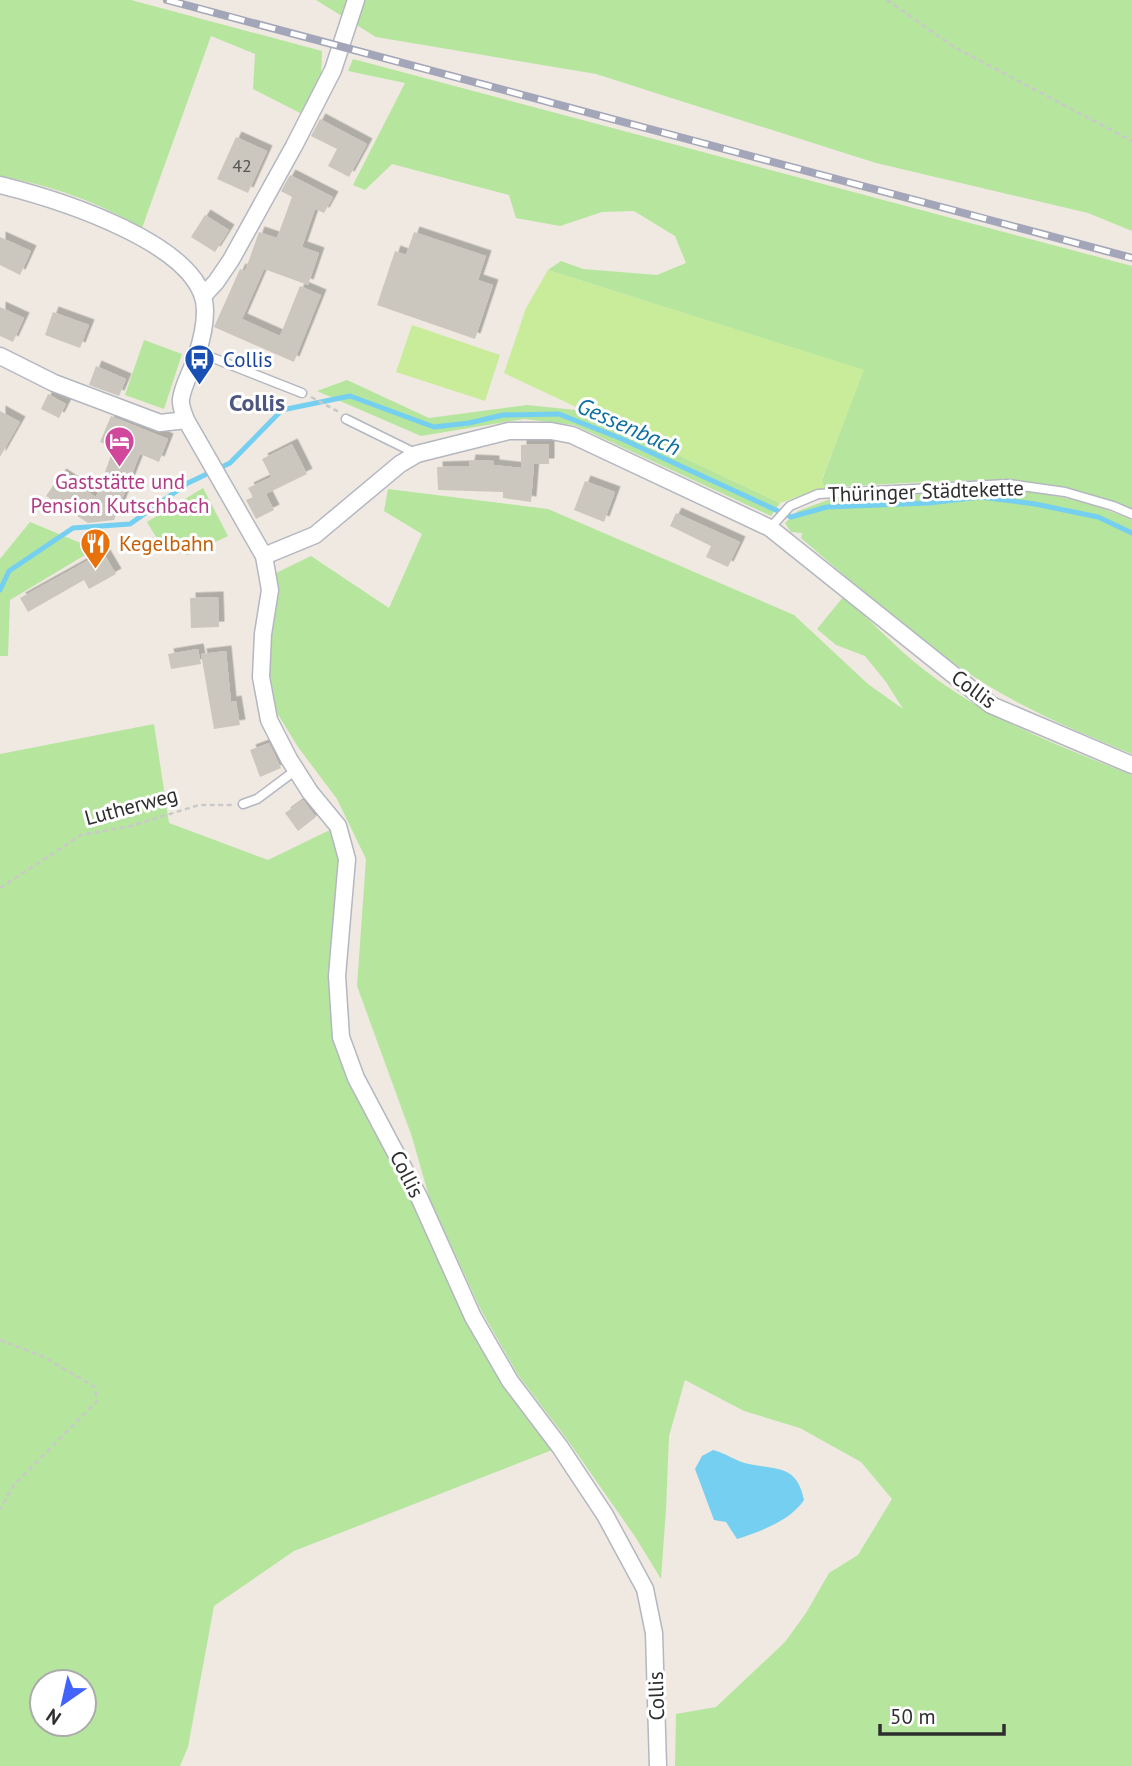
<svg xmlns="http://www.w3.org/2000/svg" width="1132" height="1766" viewBox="0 0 1132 1766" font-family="'PT Sans',sans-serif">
<defs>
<filter id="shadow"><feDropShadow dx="5.5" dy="-5.5" stdDeviation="0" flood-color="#0004"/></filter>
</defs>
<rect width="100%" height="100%" fill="#efe9e1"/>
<!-- green -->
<g fill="#b6e59e" fill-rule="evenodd">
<path d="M0 0H131L322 51 321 80 302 114 253 89 255 54 211 36 142 228C96 201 52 186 0 176Z"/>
<path d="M316 0H1132V231L1088 213 876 163 596 74 376 37Z"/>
<path d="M353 59 1132 266V509C1034 467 927 483 824 488L822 480 863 370 548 270 561 261 583 269 657 275 686 263 675 236 634 211 602 212 560 226 516 218 509 195 392 164 365 190 353 185 405 83 348 71Z"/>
<path d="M144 340 182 354 164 409 125 395Z"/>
<path d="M347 380 429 418 527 405 585 411 780 503 771 516 574 425 524 419 421 436 317 391Z"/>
<path d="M203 488 228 536 188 555 162 547 147 522Z"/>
<path d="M993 488C1042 491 1086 500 1132 520V754C1070 729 1010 703 955 664 901 626 851 581 801 538L802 533 791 532 785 523 798 511 833 498Z"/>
<path d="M388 489 548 509 794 615 868 684 903 709 886 682 865 656 836 645 817 629 844 596C870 620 895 647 923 669 985 718 1059 746 1132 775V1766H675L676 1714 716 1707 785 1642 806 1613 829 1573 858 1555 892 1499 861 1462 800 1428 744 1411 685 1380 669 1436 666 1509 661 1579 636 1538 569 1442 518 1375 481 1310 430 1200 412 1137 357 986 366 859 337 799 298 747 277 713 268 676 271 621 277 591 276 573 311 556 389 608 422 534 384 511Z"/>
<path d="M30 522 95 549 10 600 8 656H0V559Z"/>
<path d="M154 724 169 823 268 860 338 826 347 867 341 1037 473 1317 560 1447 294 1551 214 1606 188 1747 180 1766H0V754ZM42 1682H84V1724H42Z"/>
</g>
<!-- pitch -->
<g fill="#c9ec9a">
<path d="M548 270 864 370 822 479 824 488 780 503 504 373 526 308Z"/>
<path d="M412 325 500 355 485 401 396 372Z"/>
</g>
<!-- water -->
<path fill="#75cff0" d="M713 1450C726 1453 737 1462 749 1464 778 1470 797 1465 804 1500 790 1521 761 1531 737 1539L726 1522 714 1520 695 1469 702 1456Z"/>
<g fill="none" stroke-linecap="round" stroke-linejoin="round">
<!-- stream -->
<path stroke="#75cff0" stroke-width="5" d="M0 590 9 571 73 528 130 524 188 483 230 463 282 410 350 396 434 427 469 423 503 415 559 414 622 439 791 517 827 507 929 503 980 497 1035 504 1098 517 1132 533"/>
</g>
<!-- building -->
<g fill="#cbc7bf" filter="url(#shadow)">
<path d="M320 119 367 144 349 177 328 166 337 149 311 136Z"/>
<path d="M236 137 267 151 248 193 217 179Z"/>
<path d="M290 175 333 197 324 213 315 209 302 247 319 253 308 285 264 269 242 319 280 336 300 286 321 295 294 362 214 327 240 269 245 271 259 232 277 238 292 197 281 191Z"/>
<path d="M205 215 229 230 215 252 191 237Z"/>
<path d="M414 232 486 256 478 280 493 285 475 339 377 305 395 251 406 255Z"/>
<path d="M0 237 31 251 20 275 0 265Z"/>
<path d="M0 307 24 318 13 342 0 336Z"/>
<path d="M53 312 89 325 80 348 45 335Z"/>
<path d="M96 366 126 379 119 396 89 385Z"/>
<path d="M48 394 66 404 59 418 41 409Z"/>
<path d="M0 411 20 422 0 457Z"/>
<path d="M111 416 168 439 159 462 140 454 114 520 88 523 46 496 61 474 96 497 114 447 100 442Z"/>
<path d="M292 444 307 474 266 494 274 510 256 519 246 500 253 497 248 488 271 477 262 459Z"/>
<path d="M535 444H549V464H534L531 502 503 498V492L438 490 437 467 469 466 470 460 494 461V465L521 468V445Z"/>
<path d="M585 481 615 492 604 522 574 510Z"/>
<path d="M676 513 740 542 728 567 706 557 711 546 670 526Z"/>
<path d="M103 552 116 574 89 589 84 580 28 612 20 598Z"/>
<path d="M218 597 219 627 191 628 190 598Z"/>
<path d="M198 649 201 664 171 669 168 654Z"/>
<path d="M226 651 231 702 236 701 240 725 214 729 201 654Z"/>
<path d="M269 743 281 768 260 777 250 750Z"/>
<path d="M303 800 316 817 298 831 285 813Z"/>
</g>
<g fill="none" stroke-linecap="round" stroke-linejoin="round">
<defs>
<g id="lane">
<path d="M198 352 302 393"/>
<path d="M346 419 417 454"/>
<path d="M770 528 790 506 818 494 1008 484 1065 492 1113 506 1132 514"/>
<path d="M243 804 257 799 296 770"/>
</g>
<g id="street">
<path d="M0 185C53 198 206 244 205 311 205 324 201 342 197 354 193 369 183 384 181 399 180 406 184 414 186 420L264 556 270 590 263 634 261 677 269 720 289 759 310 792 338 826 347 859 337 976 341 1037 356 1078 419 1197 473 1317 510 1381 560 1447 605 1515 645 1589 654 1633 658 1766"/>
<path d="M203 296 216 282 231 260 294 146 333 70 356 0"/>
<path d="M0 356 54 383 160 423 186 420"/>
<path d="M264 556 315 535 400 464 417 454 509 431H551L572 435 770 528 991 705 1132 765"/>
</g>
</defs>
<!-- lane casing -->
<use href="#lane" stroke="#b4b7c1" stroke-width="11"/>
<!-- street casing -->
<use href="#street" stroke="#b4b7c1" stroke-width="19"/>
<!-- path -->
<g stroke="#c9c9c9" stroke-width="2.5" stroke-dasharray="5 3.5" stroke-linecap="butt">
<path d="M887 0 954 47 1132 141"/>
<path d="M311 397 339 412"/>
<path d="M0 888 81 835 131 826 199 805H232"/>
<path d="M0 1340 44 1357 95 1387 97 1401 14 1485 0 1509"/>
</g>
<!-- lane -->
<use href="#lane" stroke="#fff" stroke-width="8"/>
<!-- street -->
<use href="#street" stroke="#fff" stroke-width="16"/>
<defs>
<path id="rail" d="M167 0 1132 258"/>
</defs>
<!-- rail casing -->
<use href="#rail" stroke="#a3a6b8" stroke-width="8"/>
<!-- rail -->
<use href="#rail" stroke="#fff" stroke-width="5" stroke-dasharray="16" stroke-linecap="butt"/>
</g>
<!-- icons -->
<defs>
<symbol id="bus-pin" viewBox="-11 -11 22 30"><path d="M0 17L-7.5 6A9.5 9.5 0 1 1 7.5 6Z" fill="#1a4fb4" stroke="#fff"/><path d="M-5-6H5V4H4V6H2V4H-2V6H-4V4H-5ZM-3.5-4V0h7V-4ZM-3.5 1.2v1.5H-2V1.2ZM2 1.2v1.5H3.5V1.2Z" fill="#fff"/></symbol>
<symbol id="hotel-pin" viewBox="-11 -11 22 30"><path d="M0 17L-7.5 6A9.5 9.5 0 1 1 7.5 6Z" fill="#d1479c" stroke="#fff"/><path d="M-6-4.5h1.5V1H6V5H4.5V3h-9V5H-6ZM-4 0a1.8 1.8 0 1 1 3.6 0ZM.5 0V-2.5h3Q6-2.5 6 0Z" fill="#fff"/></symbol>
<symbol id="restaurant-pin" viewBox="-11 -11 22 30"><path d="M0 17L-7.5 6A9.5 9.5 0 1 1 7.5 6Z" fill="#e8710a" stroke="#fff"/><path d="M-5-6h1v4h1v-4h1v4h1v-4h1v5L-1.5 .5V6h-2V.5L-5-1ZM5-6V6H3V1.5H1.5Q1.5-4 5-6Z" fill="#fff"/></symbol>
</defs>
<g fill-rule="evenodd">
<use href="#bus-pin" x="182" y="342" width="35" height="47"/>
<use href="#hotel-pin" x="102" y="424" width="35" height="47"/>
<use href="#restaurant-pin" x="78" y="526" width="35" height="47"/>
</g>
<g text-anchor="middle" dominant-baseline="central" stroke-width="6" stroke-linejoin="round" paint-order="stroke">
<!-- number labels -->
<g font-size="18" fill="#555452">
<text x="242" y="165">42</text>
</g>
<!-- transit labels -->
<g font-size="21" fill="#164399" stroke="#fff" text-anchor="start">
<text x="223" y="359">Collis</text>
</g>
<!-- hotel labels -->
<g font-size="21" fill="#b23c85" stroke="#fff">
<text x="120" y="481">Gaststätte und<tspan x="120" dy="24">Pension Kutschbach</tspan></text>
</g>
<!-- street labels -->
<g font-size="21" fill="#2e2e2e" stroke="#fff">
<text transform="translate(926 491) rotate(-2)">Thüringer Städtekette</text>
<text transform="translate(974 689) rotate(36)">Collis</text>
<text transform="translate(131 806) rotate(-15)">Lutherweg</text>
<text transform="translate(407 1174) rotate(63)">Collis</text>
<text transform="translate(656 1696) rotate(-92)">Collis</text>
</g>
<!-- food labels -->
<g font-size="21" fill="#c56008" stroke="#fff" text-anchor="start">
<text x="119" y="543">Kegelbahn</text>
</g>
<!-- water labels -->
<g font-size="23" font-style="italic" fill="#0d6fa3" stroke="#fff">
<text transform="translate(629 426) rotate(24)">Gessenbach</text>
</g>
<!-- quarter labels -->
<g font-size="24" font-weight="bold" fill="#4d5680" stroke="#fff">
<text x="257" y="402">Collis</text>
</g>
</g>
<!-- north arrow -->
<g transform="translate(63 1703) rotate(214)"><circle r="33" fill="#ffffff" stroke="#ababab" stroke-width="2"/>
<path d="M0-5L12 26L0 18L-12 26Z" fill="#4264fb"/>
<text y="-10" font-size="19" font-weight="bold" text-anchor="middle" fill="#2e2e2e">N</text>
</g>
<!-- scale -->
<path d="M880 1724v10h124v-10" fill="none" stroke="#2e2e2e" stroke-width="3.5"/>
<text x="890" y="1724" font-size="21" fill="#2e2e2e" stroke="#ffffff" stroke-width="5" paint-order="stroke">50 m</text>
</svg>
